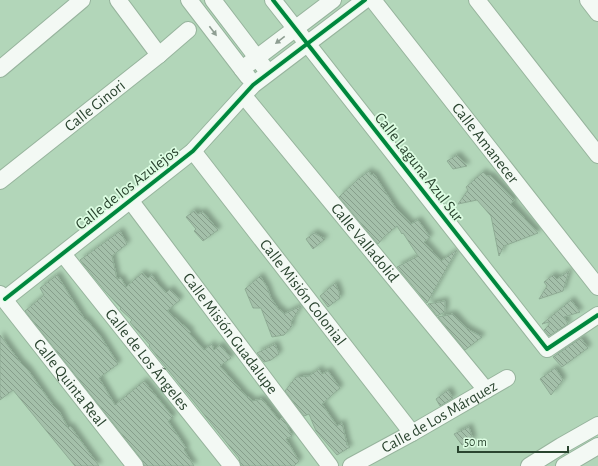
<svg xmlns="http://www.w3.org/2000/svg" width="598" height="466" viewBox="0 0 598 466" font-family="'Alegreya Sans',sans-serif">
<defs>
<pattern id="building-back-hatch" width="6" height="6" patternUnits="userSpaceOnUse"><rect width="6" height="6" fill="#a4c0aa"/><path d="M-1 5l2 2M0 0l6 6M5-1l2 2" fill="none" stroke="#869e8b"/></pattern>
<filter id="shadow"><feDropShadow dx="3.5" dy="-3.5" stdDeviation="2" flood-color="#0004"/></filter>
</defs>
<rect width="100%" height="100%" fill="#b2d6b9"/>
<!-- building -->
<g fill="url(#building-back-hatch)" stroke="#8fac95" filter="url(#shadow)">
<path d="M457 155 467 166 453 169 447 161Z"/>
<path d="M369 171 371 175 374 174 395 207 411 224 418 220 430 237 424 242 441 261 457 250 427 303 397 267 418 256 403 233 402 234 397 226 385 236 378 244 339 197 357 180Z"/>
<path d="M483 172 487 176H491L514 200 511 204 538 233 504 246 499 256 491 216 477 200 458 204 468 190 466 187Z"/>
<path d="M194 211 198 214 203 212 218 230 203 241 194 231 196 229 186 217Z"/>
<path d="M120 231 127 244 112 256 117 279 121 278 126 287 142 273 148 278 152 275 157 283 166 293 170 289 180 300 167 311 191 332 189 333 204 350 212 344 214 350 220 345 231 358 220 366 247 397 248 396 252 401 262 399 279 420 282 417 287 425 292 436 286 439 299 461 294 466H241L239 458 149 346 150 345 130 322 132 320 120 309 121 308 105 291 80 260Z"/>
<path d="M314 233 325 239 313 249 306 239Z"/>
<path d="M569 271 563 291 539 299 547 286 544 282 553 275 557 279Z"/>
<path d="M57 275 85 320 86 319 101 337 118 364 99 378 115 405 144 381 173 417 168 421 186 448 184 450 194 466H144L142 460 25 311 44 295 40 288Z"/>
<path d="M260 276 267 287 271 298 279 310 280 309 284 314 301 306 291 322 292 326 284 335 272 337 261 308H253L245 289Z"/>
<path d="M335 283 339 292 340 298 328 307 320 296Z"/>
<path d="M571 300 580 312 564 317 568 324 549 336 544 330 549 325V322L542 324Z"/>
<path d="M445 301V312L437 316 428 304Z"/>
<path d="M453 314 466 328 482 337 465 350 438 317Z"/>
<path d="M0 335 20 362 28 370 52 404 59 411 68 428 70 426 99 466H75L13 390 0 400Z"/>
<path d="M581 338 588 348 562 367 553 357Z"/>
<path d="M275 344 279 354 271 360 264 362 257 353Z"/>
<path d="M555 368 563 380 551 395 540 379Z"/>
<path d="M319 369 322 374 328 371 340 388 322 404 337 426 342 423 347 444H346L350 447 337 455 316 431 309 414 304 416 285 391 296 377 309 376Z"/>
<path d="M448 390 453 398 440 406 436 399Z"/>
<path d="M469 427 473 440 462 445 454 434Z"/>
</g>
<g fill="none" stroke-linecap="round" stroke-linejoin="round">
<defs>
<g id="minor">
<path d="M118 0 159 55"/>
<path d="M189 0 248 77"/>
<path d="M213 0 264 67"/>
<path d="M273 0 547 349 598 315"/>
<path id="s1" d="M373 0 598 287"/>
<path d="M477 0 598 155"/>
<path d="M588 0 598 13"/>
<path d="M0 69 82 0"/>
<path d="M242 69 333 0"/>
<path id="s2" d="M244 96 486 390"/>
<path id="s3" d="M193 151 412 433"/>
<path id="s4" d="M0 181 159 55 188 30"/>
<path id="s5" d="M130 200 330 466"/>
<path id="s6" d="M63 254 232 466"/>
<path id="s7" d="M0 294 135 466"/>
<path d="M5 299 193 151 253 85 365 0"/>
<path id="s8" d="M351 466 412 433 507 378"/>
<path d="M529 466 561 446 598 425"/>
<path d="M564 466 598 446"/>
</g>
</defs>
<!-- minor casing -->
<use href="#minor" stroke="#97b49d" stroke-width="18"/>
<!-- minor -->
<use href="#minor" stroke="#f3f9f4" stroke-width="16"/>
<defs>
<g id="cycleway">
<path d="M273 0 547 349 598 315"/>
<path d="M5 299 193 151 253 85 365 0"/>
</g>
</defs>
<!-- cycleway casing -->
<use href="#cycleway" stroke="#dcfde2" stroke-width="6"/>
<!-- cycleway -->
<use href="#cycleway" stroke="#00873e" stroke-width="4"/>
</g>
<!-- one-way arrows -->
<defs><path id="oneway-solid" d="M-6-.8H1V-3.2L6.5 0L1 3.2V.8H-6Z"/></defs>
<g fill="#8e9e92">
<use href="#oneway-solid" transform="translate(213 31) rotate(53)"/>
<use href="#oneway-solid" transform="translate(280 40) rotate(142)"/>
</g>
<g text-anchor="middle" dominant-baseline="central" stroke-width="3.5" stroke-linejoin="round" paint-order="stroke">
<!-- street labels -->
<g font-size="16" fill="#2a442f" stroke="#dcfde2">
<text stroke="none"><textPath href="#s4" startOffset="121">Calle Ginori</textPath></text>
<text stroke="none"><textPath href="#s1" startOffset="182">Calle Amanecer</textPath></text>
<text transform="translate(419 167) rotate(52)">Calle Laguna Azul Sur</text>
<text transform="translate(127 188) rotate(-38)">Calle de los Azulejos</text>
<text stroke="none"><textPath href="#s2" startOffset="190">Calle Valladolid</textPath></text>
<text stroke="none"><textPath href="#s3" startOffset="179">Calle Misión Colonial</textPath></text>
<text stroke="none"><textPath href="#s5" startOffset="167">Calle Misión Guadalupe</textPath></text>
<text stroke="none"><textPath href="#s6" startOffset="135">Calle de Los Ángeles</textPath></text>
<text stroke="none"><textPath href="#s7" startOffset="113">Calle Quinta Real</textPath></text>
<text stroke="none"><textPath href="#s8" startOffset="101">Calle de Los Márquez</textPath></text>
</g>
</g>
<!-- scale -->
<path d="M458 446v6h110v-6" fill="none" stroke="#2a442f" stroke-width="2"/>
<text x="464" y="446" font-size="12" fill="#2a442f" stroke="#dcfde2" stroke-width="3" paint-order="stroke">50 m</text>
</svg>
